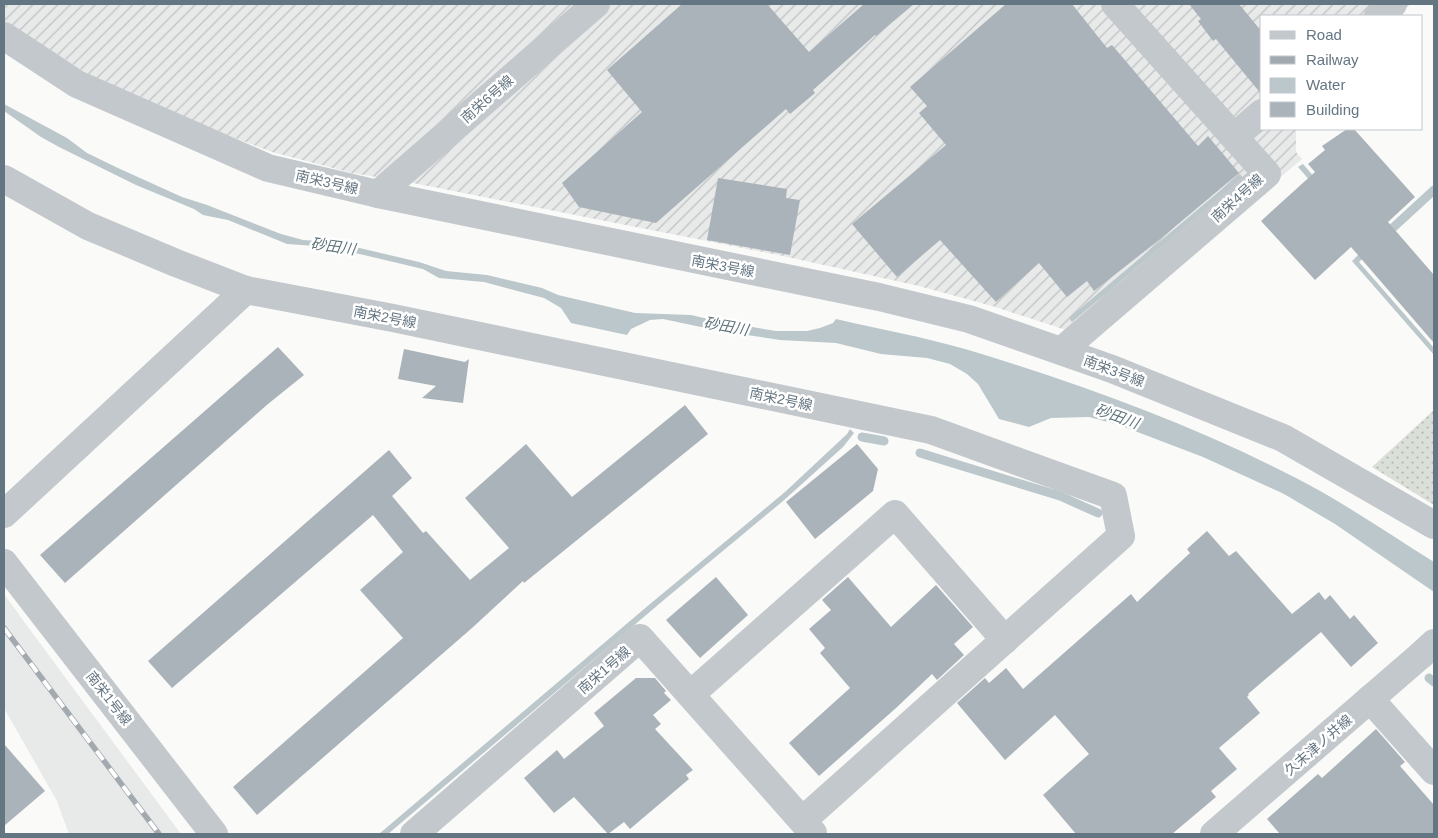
<svg xmlns="http://www.w3.org/2000/svg" width="1438" height="838" viewBox="0 0 1438 838" font-family="Helvetica,'Noto Sans JP',sans-serif">
<defs>
<pattern id="industrial-furrows" width="10" height="10" patternUnits="userSpaceOnUse" patternTransform="scale(1.25)"><rect width="10" height="10" fill="#e8e9e9"/><path d="M-1 1l2-2M0 10L10 0M9 11l2-2" fill="none" stroke="#c0c1c2"/></pattern>
<pattern id="park-dots" width="8" height="8" patternUnits="userSpaceOnUse" patternTransform="scale(1.25)"><rect width="8" height="8" fill="#dadfd7"/><path d="M2 2h.1M6 6h.1" fill="none" stroke="#b4b9b4" stroke-width="1.8" stroke-linecap="round"/></pattern>
</defs>
<rect width="100%" height="100%" fill="#fafaf8"/>
<!-- built -->
<path fill="#e8e9e9" d="M4 594 28 627 181 834H69L57 801 4 708Z"/>
<!-- industrial -->
<path fill="url(#industrial-furrows)" d="M4 4H1411L1395 16H1262V129H1296V152L1302 159 1095 333 1066 330 992 306 919 286 783 256 413 183 352 173 272 152 158 109 104 84 4 21Z"/>
<!-- park -->
<path fill="url(#park-dots)" d="M1434 410V505L1372 467Z"/>
<!-- water -->
<g fill="#bbc7cb">
<path d="M4 104 67 138 87 153 118 168 182 197 207 205 281 234 303 240 334 242 419 262 446 271 487 275 542 288 558 295 635 313 691 315 717 321 776 331H807L820 328 833 323 836 319C879 329 923 337 965 349 1078 383 1191 424 1296 478 1343 502 1389 534 1434 562V592L1335 524 1284 494 1203 457 1119 425 1089 417 1051 418 1029 427 999 419 978 384 967 374 950 364 927 358 881 354 836 343 780 340 720 331 663 319 650 320 631 329 627 335 571 323 561 308 544 298 484 282 439 278 423 269 330 247 287 244 228 220 203 215 194 209 136 185 59 147 41 137 4 111Z"/>
<path d="M1303 164 1375 248 1359 262 1434 348V355L1352 261 1367 246 1298 167Z"/>
<path d="M1240 174 1243 178 1072 322 1069 318Z"/>
<path d="M850 429 854 433 843 447 783 501 665 599 388 834H379L650 604 785 492 847 434Z"/>
</g>
<g fill="none" stroke-linecap="round" stroke-linejoin="round">
<!-- stream -->
<g stroke="#bbc7cb" stroke-width="9">
<path d="M1385 235 1434 190"/>
<path d="M862 437 884 441"/>
<path d="M920 453 1060 496 1098 513"/>
<path d="M1429 678 1434 682"/>
</g>
</g>
<!-- building -->
<g fill="#aab3b9">
<path d="M682 4H767L809 52 864 4H914L876 36 875 35 813 90 815 93 790 114 786 109 656 223 579 207 562 183 642 112 607 70Z"/>
<path d="M1006 4H1072L1107 48 1112 45 1198 146 1208 136 1239 173 1159 240 1094 291 1087 281 1067 297 1039 263 996 302 940 240 897 277 852 224 946 145 919 113 927 106 910 87Z"/>
<path d="M1189 4H1239L1262 32V95L1216 39 1213 41 1198 21 1201 19Z"/>
<path d="M1347 129H1354L1415 197 1388 222 1434 275V343L1351 247 1315 280 1261 221 1315 172 1308 164 1325 150 1322 146Z"/>
<path d="M718 178 787 189 786 198 800 200 790 255 707 240Z"/>
<path d="M278 347 304 375 268 404 65 583 40 555Z"/>
<path d="M404 349 465 362 469 359 463 403 422 398 436 386 398 379Z"/>
<path d="M685 405 708 434 524 583 523 581 472 628 257 815 233 787 403 638 360 590 403 552 373 515 172 688 148 661 389 450 412 478 392 496 423 533 426 531 470 580 509 548 465 498 526 444 572 497Z"/>
<path d="M857 444 878 469 873 491 815 539 786 502Z"/>
<path d="M1207 531 1229 556 1236 551 1292 614 1319 592 1325 600 1330 595 1350 619 1354 615 1378 643 1351 667 1321 632 1248 694 1249 695 1247 697 1260 713 1219 748 1237 769 1211 791 1216 797 1172 834H1076L1043 795 1089 754 1055 715 1005 760 957 703 985 678 989 683 1006 668 1023 689 1131 594 1137 602 1190 553 1187 549Z"/>
<path d="M716 577 748 615 700 658 666 620Z"/>
<path d="M848 577 891 627 936 585 973 627 954 644 964 655 937 680 932 674 896 708 819 776 789 743 850 688 820 653 825 648 809 629 831 610 822 600Z"/>
<path d="M636 678H655L666 691 664 693 671 700 653 715 661 724 655 729 693 770 686 775 689 779 630 829 624 822 608 834 574 797 554 813 524 778 557 750 564 759 604 726 594 713Z"/>
<path d="M1376 729 1405 762 1400 766 1434 805V834H1280L1267 819 1318 774 1322 778Z"/>
<path d="M4 744 45 791 4 826Z"/>
</g>
<g fill="none" stroke-linecap="round" stroke-linejoin="round">
<!-- street -->
<g stroke="#c3c8cc" stroke-width="28">
<path d="M1378 16 1393 4"/>
<path d="M4 36 77 84 268 168 378 194 879 297 969 319 1112 369 1283 438 1434 525"/>
<path d="M1234 137 1262 113"/>
<path d="M4 179 88 226 176 263 246 290 393 318 931 430 1113 496 1121 536 803 820"/>
<path d="M378 194 596 4"/>
<path d="M1061 351 1267 174 1115 4"/>
<path d="M4 514 246 290"/>
<path d="M4 563 214 834"/>
<path d="M691 694 895 514 1005 640"/>
<path d="M1370 699 1434 771"/>
<path d="M414 834 640 638 813 833"/>
<path d="M1214 834 1421 655"/>
</g>
<defs>
<path id="rail" d="M4 628 159 834"/>
</defs>
<!-- rail casing -->
<use href="#rail" stroke="#a2aab0" stroke-width="5.5"/>
<!-- rail -->
<use href="#rail" stroke="#fff" stroke-width="4" stroke-dasharray="11" stroke-linecap="butt"/>
<!-- street-bridge -->
<path stroke="#c3c8cc" stroke-width="28" d="M1421 655 1434 643"/>
</g>
<g text-anchor="middle" dominant-baseline="central" stroke-width="5" stroke-linejoin="round" paint-order="stroke">
<!-- street labels -->
<g font-size="14" fill="#657683" stroke="#fff">
<text transform="translate(487 99) rotate(-41)">南栄6号線</text>
<text transform="translate(327 182) rotate(13)">南栄3号線</text>
<text transform="translate(1237 198) rotate(-42)">南栄4号線</text>
<text transform="translate(723 266) rotate(11)">南栄3号線</text>
<text transform="translate(385 317) rotate(11)">南栄2号線</text>
<text transform="translate(1114 371) rotate(21)">南栄3号線</text>
<text transform="translate(781 399) rotate(12)">南栄2号線</text>
<text transform="translate(604 670) rotate(-41)">南栄1号線</text>
<text transform="translate(109 698) rotate(52)">南栄1号線</text>
<text transform="translate(1318 745) rotate(-41)">久末津ノ井線</text>
</g>
<!-- water labels -->
<g font-size="15" font-style="italic" fill="#60757c" stroke="#fff">
<text transform="translate(333 246) rotate(8)">砂田川</text>
<text transform="translate(726 326) rotate(10)">砂田川</text>
<text transform="translate(1117 416) rotate(20)">砂田川</text>
</g>
</g>
<!-- border -->
<rect width="1438" height="838" fill="none" stroke="#657683" stroke-width="10"/>
<!-- legend -->
<rect x="1260" y="15" width="162" height="115" fill="#ffffff" stroke="#c1c8cd"/>
<rect x="1270" y="31" width="25" height="8" fill="#c3c8cc" stroke="#c1c8cd"/>
<text x="1306" y="40" font-size="15" fill="#657683">Road</text>
<rect x="1270" y="56" width="25" height="8" fill="#a2aab0" stroke="#c1c8cd"/>
<text x="1306" y="65" font-size="15" fill="#657683">Railway</text>
<rect x="1270" y="78" width="25" height="15" fill="#bbc7cb" stroke="#c1c8cd"/>
<text x="1306" y="90" font-size="15" fill="#657683">Water</text>
<rect x="1270" y="102" width="25" height="15" fill="#aab3b9" stroke="#c1c8cd"/>
<text x="1306" y="115" font-size="15" fill="#657683">Building</text>
</svg>
